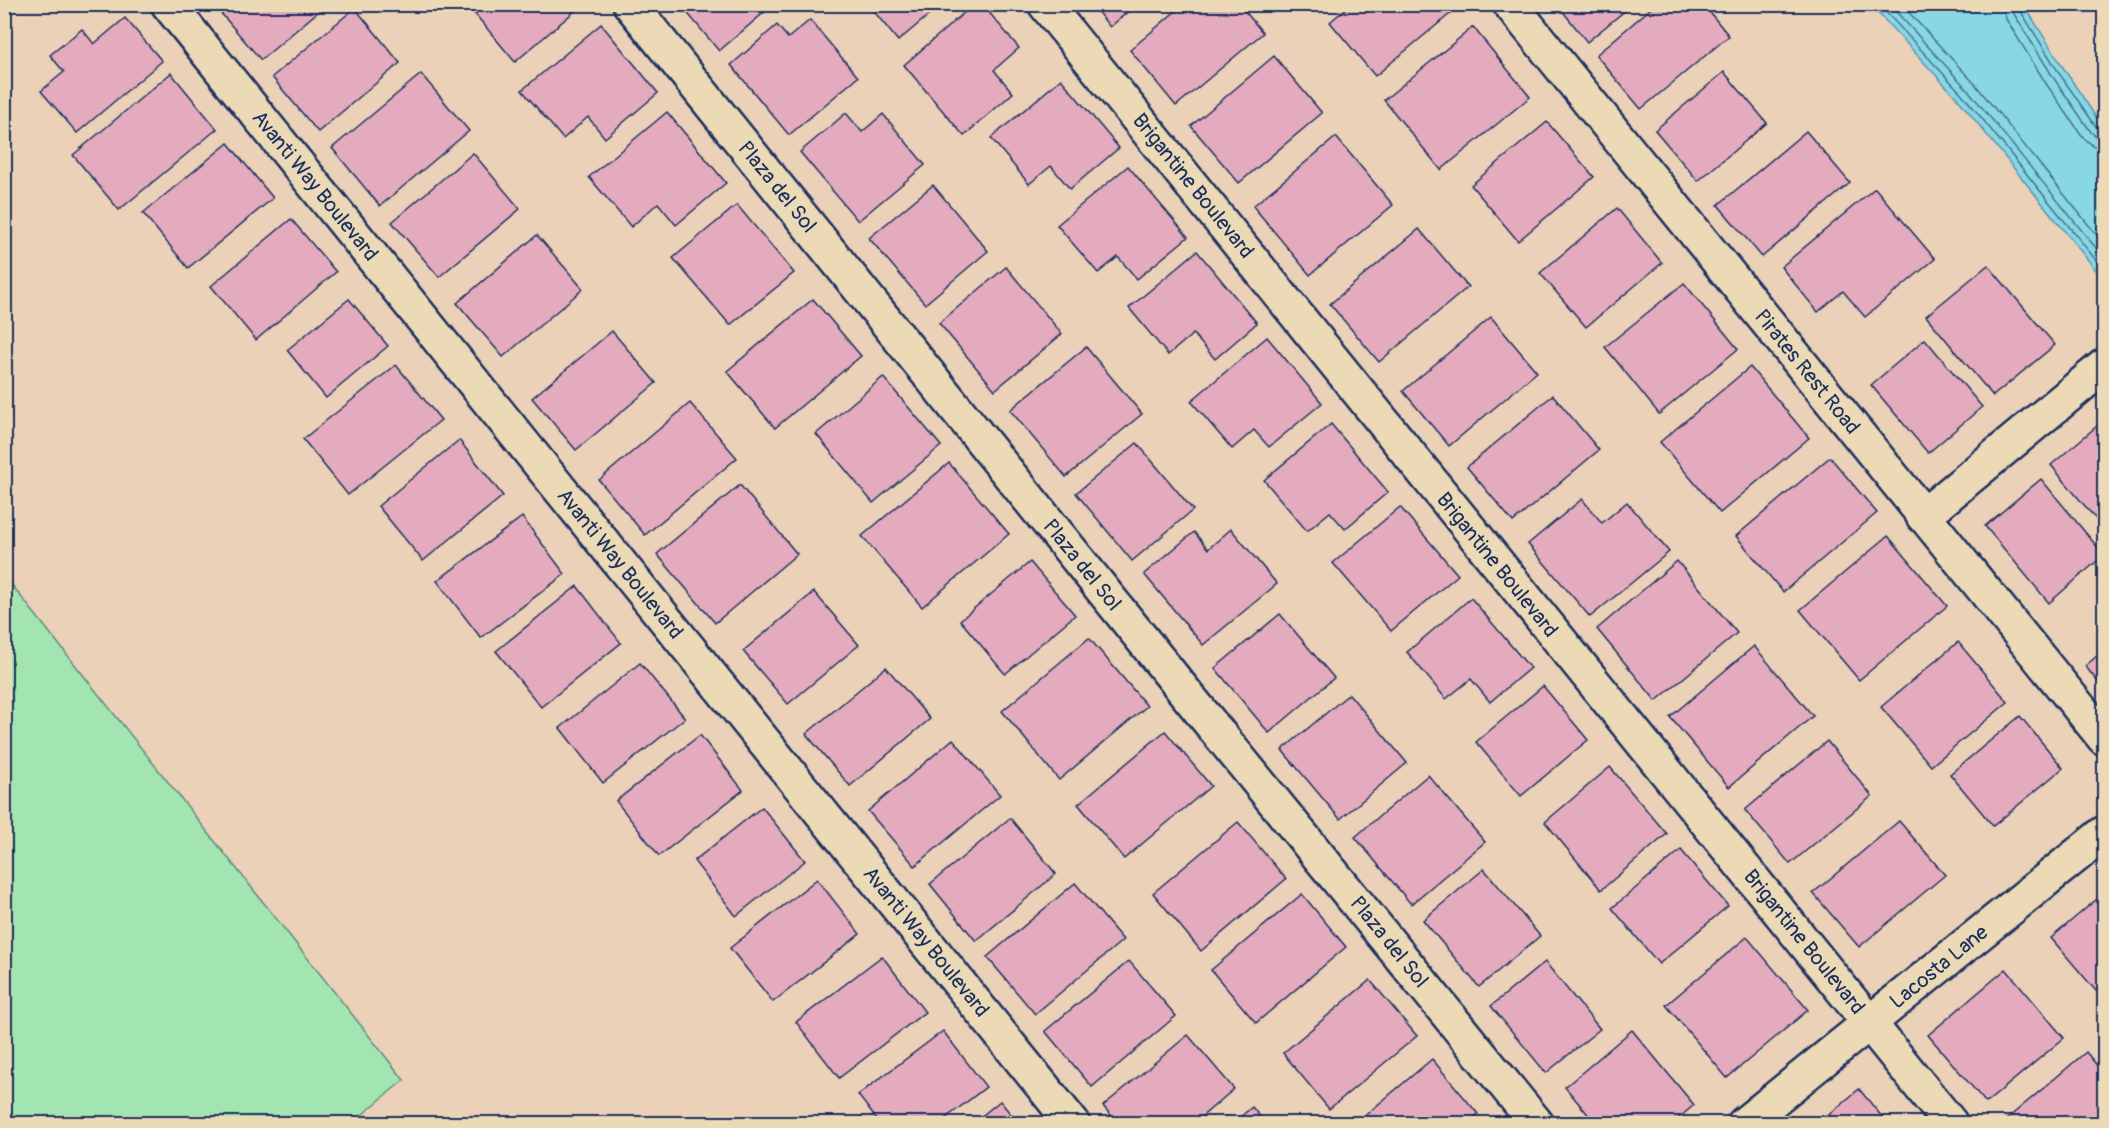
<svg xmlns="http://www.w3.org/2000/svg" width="2109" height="1128" viewBox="0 0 2109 1128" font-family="Pangolin,sans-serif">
<rect width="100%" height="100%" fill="#ead1b8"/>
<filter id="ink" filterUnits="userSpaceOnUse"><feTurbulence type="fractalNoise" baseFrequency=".0167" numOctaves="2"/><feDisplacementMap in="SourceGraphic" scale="12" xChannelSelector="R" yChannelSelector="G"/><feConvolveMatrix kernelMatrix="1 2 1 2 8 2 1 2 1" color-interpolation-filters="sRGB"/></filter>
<g filter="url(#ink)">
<!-- green -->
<path fill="#a3e5b0" stroke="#5f8a87" stroke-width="1.5" d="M4 575 404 1080 352 1123H5Z"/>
<!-- water -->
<path fill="#88d7e5" stroke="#5c94af" stroke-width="1.5" d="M1863 5H2024L2066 72 2104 129V280L1958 99 1880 15Z"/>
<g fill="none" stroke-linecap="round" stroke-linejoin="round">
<!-- shore -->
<g stroke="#477294" stroke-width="1.5">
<path d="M1874 4 1885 11 1963 95 2104 270"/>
<path d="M1889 4 1968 90 2104 258"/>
<path d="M1901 4 1975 84 2104 244"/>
<path d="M2003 4 2006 19 2047 85 2083 137 2093 146 2104 148"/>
<path d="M2012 4 2014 14 2055 80 2091 132 2097 137 2104 139"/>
<path d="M2019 4 2020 10 2061 76 2097 128 2104 131"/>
</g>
</g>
<!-- building -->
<g fill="#e4abbe" stroke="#1b2f5e" stroke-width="1.5">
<path d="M213 4H327L261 60Z"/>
<path d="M475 4H583L515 62 470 8Z"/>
<path d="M680 4H774L719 51Z"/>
<path d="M868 4H942L898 41Z"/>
<path d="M974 4H982L1019 48 994 70 1013 93 964 136 904 65Z"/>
<path d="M1091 4H1137L1110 27Z"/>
<path d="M1184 4H1239L1263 33 1176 106 1130 50Z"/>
<path d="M1351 4H1452L1456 9 1375 76 1330 22Z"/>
<path d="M1557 4H1633L1587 42Z"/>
<path d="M1656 4H1703L1729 36 1641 109 1596 55Z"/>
<path d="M355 8 400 63 318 132 272 77Z"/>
<path d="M125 18 162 61 77 133 41 91 64 72 50 55 82 29 94 44Z"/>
<path d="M810 20 858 77 789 135 731 65 777 25 788 38Z"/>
<path d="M601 24 658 93 605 138 588 117 563 139 522 90Z"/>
<path d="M1473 27 1530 97 1441 170 1384 100Z"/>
<path d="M1274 56 1322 113 1239 183 1191 126Z"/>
<path d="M1724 72 1767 123 1698 181 1655 130Z"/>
<path d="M171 73 217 129 119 210 73 155Z"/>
<path d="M421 74 469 131 380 206 332 148Z"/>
<path d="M1061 79 1119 148 1070 189 1051 166 1029 184 991 138Z"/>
<path d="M667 112 726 183 676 225 658 203 631 227 589 177Z"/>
<path d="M846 113 862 132 883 114 925 165 858 221 800 152Z"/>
<path d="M1547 122 1594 177 1518 241 1471 185Z"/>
<path d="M1806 131 1850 183 1762 257 1718 205Z"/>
<path d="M1336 137 1393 205 1310 275 1253 206Z"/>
<path d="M228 143 273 198 188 268 143 213Z"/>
<path d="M473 153 520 209 439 277 392 222Z"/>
<path d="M1128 166 1188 237 1137 279 1118 257 1098 273 1057 225Z"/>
<path d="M933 185 988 251 925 304 869 238Z"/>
<path d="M1875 188 1935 259 1865 317 1843 291 1818 312 1781 267Z"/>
<path d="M737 205 794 273 730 325 673 258Z"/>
<path d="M1617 208 1662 263 1586 327 1540 273Z"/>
<path d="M291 219 336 272 256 340 211 286Z"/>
<path d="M1419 229 1468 287 1379 362 1330 304Z"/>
<path d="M537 235 583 289 503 357 457 303Z"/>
<path d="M1197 251 1257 323 1215 359 1193 334 1168 355 1129 308Z"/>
<path d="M1988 265 2055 345 1993 396 1926 316Z"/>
<path d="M1006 267 1062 334 995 390 939 323Z"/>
<path d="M1684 283 1738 349 1659 414 1605 347Z"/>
<path d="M349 299 388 346 326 398 287 350Z"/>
<path d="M813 299 861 356 775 428 727 371Z"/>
<path d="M1491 317 1537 372 1449 446 1403 391Z"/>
<path d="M612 331 656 383 576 450 532 398Z"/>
<path d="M1267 337 1322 403 1269 447 1254 430 1232 449 1191 401Z"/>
<path d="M1925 339 1982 407 1928 453 1871 385Z"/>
<path d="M1086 347 1142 414 1066 477 1010 410Z"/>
<path d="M396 365 441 420 348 495 303 439Z"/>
<path d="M1750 367 1809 438 1720 513 1660 442Z"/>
<path d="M883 377 941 446 873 503 816 434Z"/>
<path d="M1553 395 1599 450 1513 522 1467 467Z"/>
<path d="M690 403 737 458 645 535 599 480Z"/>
<path d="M2104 420V529L2051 465Z"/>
<path d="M1331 424 1388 492 1345 529 1330 512 1307 531 1264 480Z"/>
<path d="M459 440 503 496 423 561 378 506Z"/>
<path d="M1137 443 1193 510 1132 561 1076 493Z"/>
<path d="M1830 457 1877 513 1783 592 1736 536Z"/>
<path d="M949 463 1009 534 922 607 862 536Z"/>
<path d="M2041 479 2104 555 2049 603 1985 526Z"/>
<path d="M740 485 797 554 715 623 657 554Z"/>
<path d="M1582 499 1602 523 1627 502 1669 552 1590 617 1528 544Z"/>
<path d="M1400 507 1458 575 1391 631 1333 563Z"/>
<path d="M522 517 565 574 481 638 437 581Z"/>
<path d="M1231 529 1277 584 1203 645 1144 574 1194 532 1208 549Z"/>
<path d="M1888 536 1947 606 1859 680 1800 610Z"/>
<path d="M1677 561 1737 633 1656 701 1597 629Z"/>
<path d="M1030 562 1075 615 1005 674 960 620Z"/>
<path d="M577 586 621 643 541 707 496 651Z"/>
<path d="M814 592 859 645 788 704 743 651Z"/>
<path d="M1471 598 1530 668 1490 702 1471 679 1446 699 1407 652Z"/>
<path d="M1280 614 1334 678 1269 733 1215 668Z"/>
<path d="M1089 638 1147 706 1059 780 1002 711Z"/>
<path d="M1958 642 2008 702 1931 766 1881 707Z"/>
<path d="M1754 646 1813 716 1729 787 1670 717Z"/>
<path d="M2104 650V689L2085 666Z"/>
<path d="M640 663 685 718 603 783 560 728Z"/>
<path d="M886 667 930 719 850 786 806 734Z"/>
<path d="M1543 686 1588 740 1521 796 1476 742Z"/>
<path d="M1349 694 1407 763 1340 819 1282 750Z"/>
<path d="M2020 716 2063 768 1993 826 1950 774Z"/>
<path d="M1165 731 1211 786 1124 859 1078 804Z"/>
<path d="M700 735 743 790 659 856 616 801Z"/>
<path d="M953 739 1000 795 915 866 868 811Z"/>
<path d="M1827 741 1872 796 1790 864 1745 810Z"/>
<path d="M1610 767 1667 834 1601 890 1545 822Z"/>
<path d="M1428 775 1485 842 1411 904 1355 837Z"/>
<path d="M762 807 805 861 736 916 694 861Z"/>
<path d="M1010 818 1056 874 976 941 930 884Z"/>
<path d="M1899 821 1945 875 1859 947 1813 893Z"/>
<path d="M1238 822 1286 879 1201 951 1153 893Z"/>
<path d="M1681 850 1728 906 1659 964 1612 908Z"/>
<path d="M1484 869 1540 936 1479 987 1423 920Z"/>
<path d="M817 879 860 934 773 1002 730 948Z"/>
<path d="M1075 883 1123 940 1035 1014 987 957Z"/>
<path d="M2104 893V984L2096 991 2051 938Z"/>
<path d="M1302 894 1346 947 1256 1023 1211 970Z"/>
<path d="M1747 937 1808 1010 1727 1078 1666 1005Z"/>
<path d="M882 956 925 1012 839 1078 796 1022Z"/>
<path d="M1129 961 1176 1016 1092 1087 1045 1031Z"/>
<path d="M1545 962 1600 1029 1546 1073 1491 1006Z"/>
<path d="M2006 969 2064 1038 1986 1103 1928 1035Z"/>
<path d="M1370 980 1417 1036 1329 1109 1283 1053Z"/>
<path d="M1632 1030 1694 1105 1672 1124H1596L1565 1087Z"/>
<path d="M943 1031 986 1087 938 1124H880L858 1095Z"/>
<path d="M1188 1035 1234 1089 1193 1124H1118L1103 1106Z"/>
<path d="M2086 1052 2104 1074V1124H2001Z"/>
<path d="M1432 1059 1478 1114 1467 1124H1355Z"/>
<path d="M1859 1089 1888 1124H1818Z"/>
<path d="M1000 1101 1019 1124H972Z"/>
<path d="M1252 1107 1266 1124H1232Z"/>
</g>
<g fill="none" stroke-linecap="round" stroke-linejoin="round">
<defs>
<g id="minor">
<path d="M168 4 1073 1124"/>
<path d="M630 4 1180 686 1537 1124"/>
<path d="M1045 4 1951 1124"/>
<path d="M1510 4 2104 738"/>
<path d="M1923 516 2104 366"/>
<path d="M1744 1124 2104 833"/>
</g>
</defs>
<!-- minor casing -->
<use href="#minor" stroke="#1b2f5e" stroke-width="38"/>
<!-- minor -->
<use href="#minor" stroke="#ecdab7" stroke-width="33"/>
</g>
</g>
<g text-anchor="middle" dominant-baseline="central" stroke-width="6" stroke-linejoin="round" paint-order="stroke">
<!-- street labels -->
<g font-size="21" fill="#1b2f5e" stroke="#ecdab7">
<text transform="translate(315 186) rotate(51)">Avanti Way Boulevard</text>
<text transform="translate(1193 186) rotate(51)">Brigantine Boulevard</text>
<text transform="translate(777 187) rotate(51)">Plaza del Sol</text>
<text transform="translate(1807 372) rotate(51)">Pirates Rest Road</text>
<text transform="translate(620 564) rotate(51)">Avanti Way Boulevard</text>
<text transform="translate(1082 565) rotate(51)">Plaza del Sol</text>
<text transform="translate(1497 565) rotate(51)">Brigantine Boulevard</text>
<text transform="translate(926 942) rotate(51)">Avanti Way Boulevard</text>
<text transform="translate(1389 942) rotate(51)">Plaza del Sol</text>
<text transform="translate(1804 942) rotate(51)">Brigantine Boulevard</text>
<text transform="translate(1939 967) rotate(-39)">Lacosta Lane</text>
</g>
</g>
<!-- margin -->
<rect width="2109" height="1128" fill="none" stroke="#ecdab7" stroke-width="24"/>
<rect x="12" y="12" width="2085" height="1104" fill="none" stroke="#1b2f5e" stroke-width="2" filter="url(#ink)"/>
</svg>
